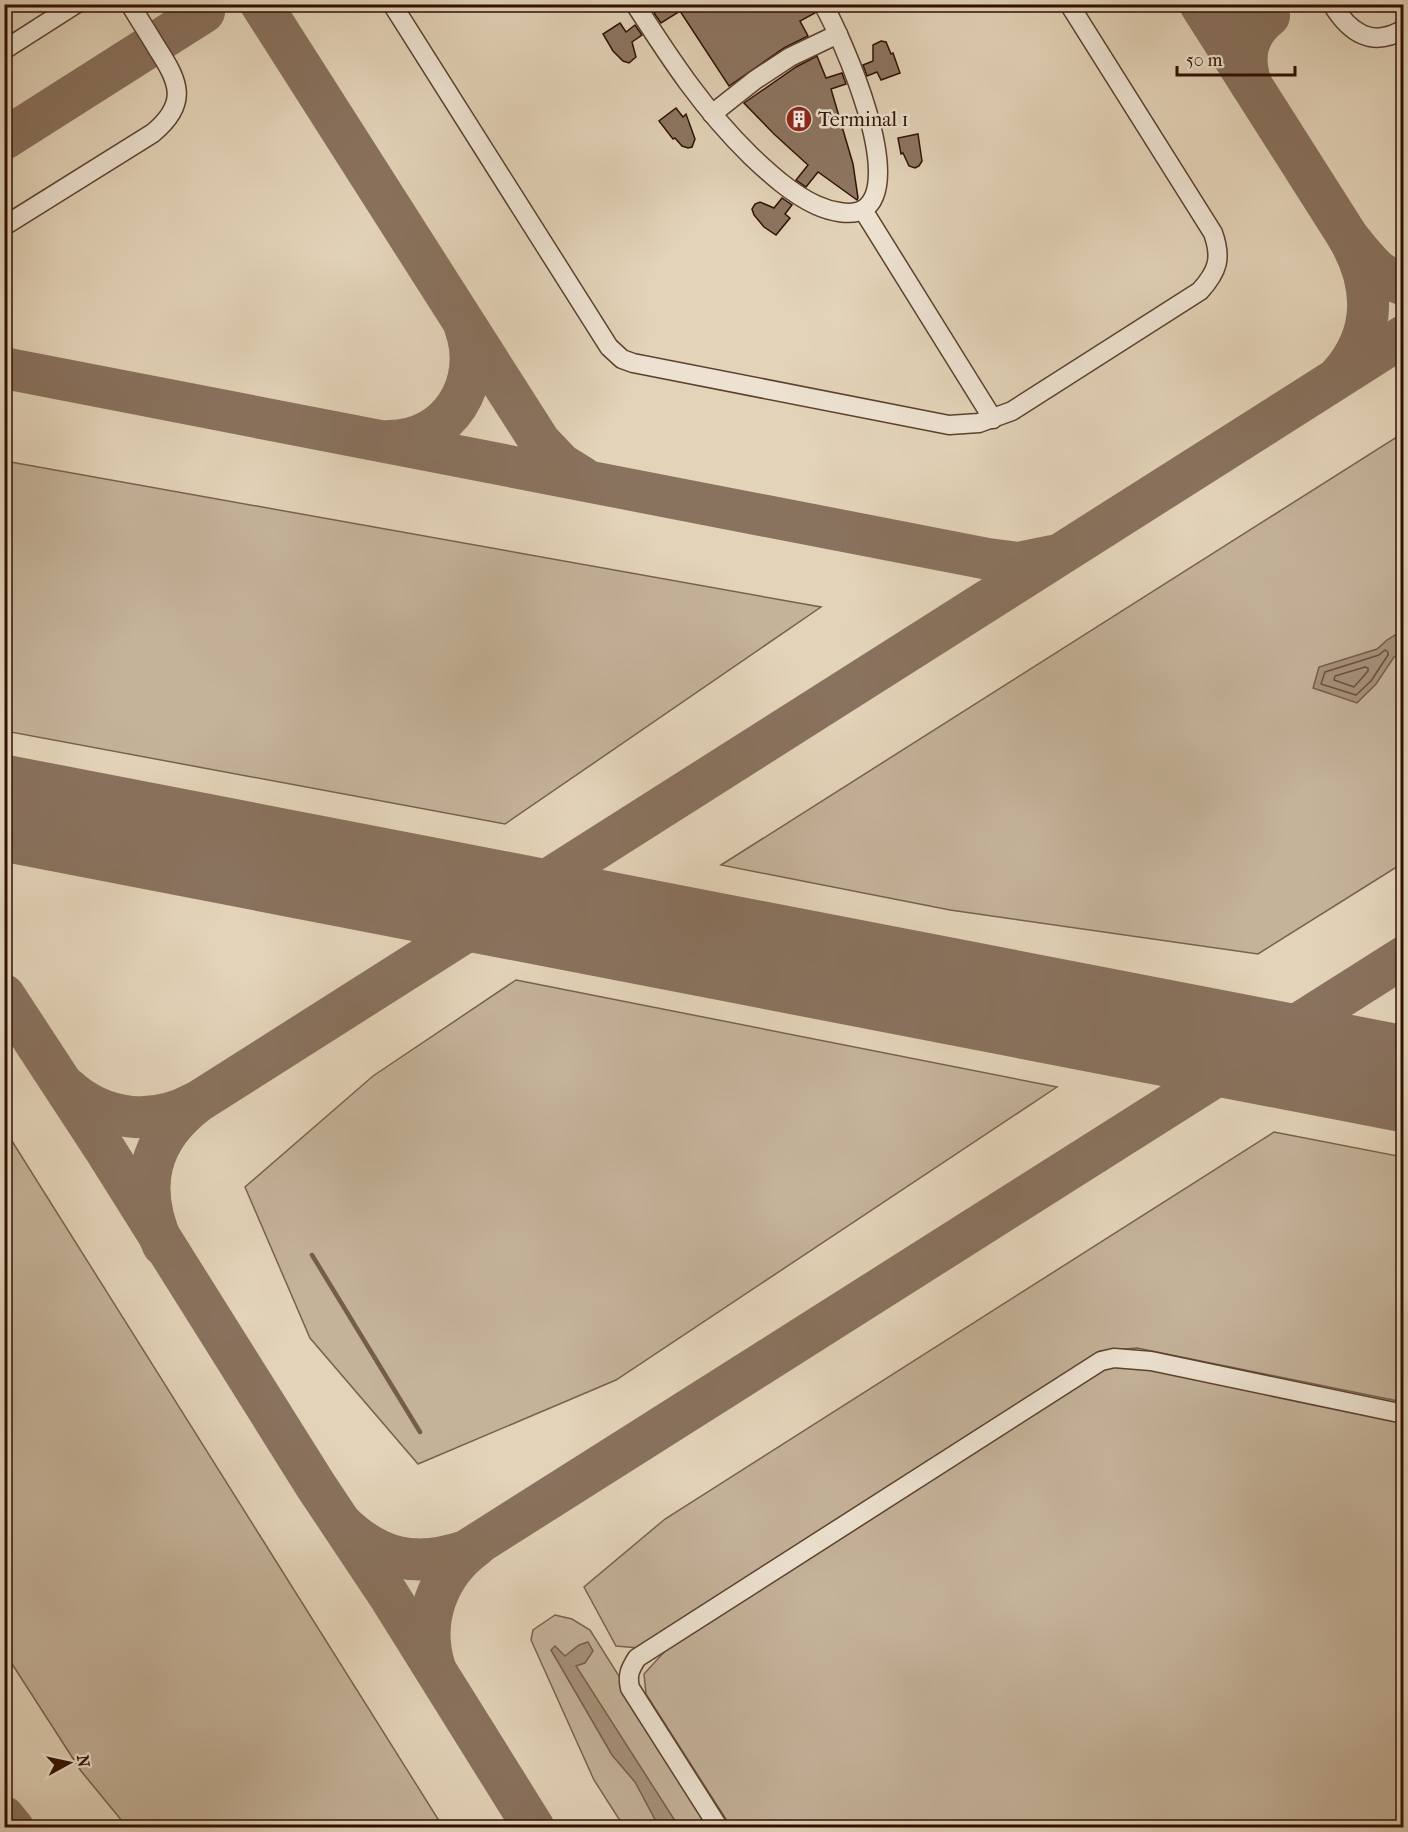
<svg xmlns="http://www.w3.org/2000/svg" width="1408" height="1832" viewBox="0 0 1408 1832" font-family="'IM FELL French Canon',serif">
<rect width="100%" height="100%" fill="#e3d3b8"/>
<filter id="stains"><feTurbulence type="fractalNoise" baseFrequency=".00333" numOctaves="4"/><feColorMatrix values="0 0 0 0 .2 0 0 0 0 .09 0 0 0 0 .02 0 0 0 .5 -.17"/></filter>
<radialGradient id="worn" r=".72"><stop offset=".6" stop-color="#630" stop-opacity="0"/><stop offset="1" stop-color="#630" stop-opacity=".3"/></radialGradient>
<!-- green -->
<g fill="#c4b299" stroke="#7a614e" stroke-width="1.5">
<path d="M1403 433V863L1258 954 950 910 721 865Z"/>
<path d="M4 461H5L821 607 505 824 5 731Z"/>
<path d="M516 980 1057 1087 616 1380 418 1464 310 1338 245 1187 373 1076Z"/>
<path d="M5 1130 443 1827H127L81 1771 5 1653Z"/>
<path d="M1274 1132 1403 1157V1402L1137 1348 1100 1351 639 1648 616 1646 584 1587 665 1519Z"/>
<path d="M1121 1363 1403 1419V1827H731L646 1694 644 1674 666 1650 1093 1373Z"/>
<path d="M555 1615 572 1619 590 1630 714 1827H624L594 1780 531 1640 533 1630Z"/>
</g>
<!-- water -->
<g fill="#a6917a" stroke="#765d4a" stroke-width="1.5">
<path d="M1403 630V651L1394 657 1376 684 1357 703 1313 688 1319 667 1377 649 1387 640Z"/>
<path d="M588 1642 593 1651 585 1663 576 1666 679 1827H659L635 1782 612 1755 551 1650 555 1646 565 1656 579 1645Z"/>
</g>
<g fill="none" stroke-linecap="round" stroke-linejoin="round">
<!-- shore -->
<g stroke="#6a503e" stroke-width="1.5">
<path d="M1385 650 1388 652V655L1371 681 1356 695 1321 684 1325 672 1379 655Z"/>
<path d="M1365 667 1368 668V671L1354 687 1334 680 1335 676Z"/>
</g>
<!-- stream -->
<path stroke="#765d4a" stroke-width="4.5" d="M312 1255 420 1432"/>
<!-- taxiway -->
<g stroke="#89725e" stroke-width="42">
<path d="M261 4 540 442 561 464 582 477"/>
<path d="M1200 4 1348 237"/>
<path d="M1202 4C1219 26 1245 29 1269 16 1246 34 1242 57 1251 84"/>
<path d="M4 139 204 12"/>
<path d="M4 368 988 559 1018 563 1052 556"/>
<path d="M1340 375C1377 333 1375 284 1348 237 1364 257 1378 277 1404 285"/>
<path d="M389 441C450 441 485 382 465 327"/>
<path d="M4 995 106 1151 316 1486 388 1594 534 1828"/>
<path d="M67 1088C103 1121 153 1126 195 1103"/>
<path d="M163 1245C137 1187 148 1139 199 1101L1404 336"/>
<path d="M341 1523C378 1560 416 1568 466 1551L1404 957"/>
<path d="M435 1668C420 1622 437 1574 476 1546"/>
<path d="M4 1817 13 1828"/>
</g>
<!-- runway -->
<path stroke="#89725e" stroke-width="106" d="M4 808 1404 1079"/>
</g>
<!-- building -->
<g fill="#8d7561" stroke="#2f1003" stroke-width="1.5">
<path d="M668 4H790L794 11 805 4H812L815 13 800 21 808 36 784 48 729 86 680 11 661 23 654 13Z"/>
<path d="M620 23 626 32 635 25 642 35 632 42 636 57 629 63 623 61 613 51 603 34Z"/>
<path d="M881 41 886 42 891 54 893 53 900 73 881 80 877 72 867 76 863 65 873 61V45Z"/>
<path d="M817 56 826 78 842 73 846 84 831 89 853 164 858 198 857 200 818 172 806 187 796 180 808 165 774 134 744 103 796 67Z"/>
<path d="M676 108 683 117 686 114 695 139 692 147 688 148 682 146 675 138 673 139 659 121Z"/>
<path d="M918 134 922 161 919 166 915 168 909 166 903 153 901 154 898 138Z"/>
<path d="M782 198 792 205 785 214 790 218 776 235 764 227 754 215 752 209 755 204 760 202 774 208Z"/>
</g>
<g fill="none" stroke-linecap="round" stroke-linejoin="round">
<defs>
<g id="minor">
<path d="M392 4 609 347 622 359 633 363 949 425 979 423 1012 411 1200 291C1218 271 1222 258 1213 233L1069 4"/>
<path d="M635 4C671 60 703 109 751 156 770 174 792 194 816 205 829 211 852 217 864 209 906 181 842 38 823 4"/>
<path d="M1332 4C1349 32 1372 49 1404 29"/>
<path d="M4 50 76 4"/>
<path d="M712 114 755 80 790 57 838 34"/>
<path d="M863 210 993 419"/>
<path d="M4 226 153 133C189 103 179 82 157 48 148 33 139 19 130 4"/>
<path d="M719 1828 630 1688C627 1675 630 1669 637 1658L1101 1361 1114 1358 1151 1361 1404 1414"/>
</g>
</defs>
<!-- minor casing -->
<use href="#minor" stroke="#5c4130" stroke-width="21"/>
<!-- minor -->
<use href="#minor" stroke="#ede2d1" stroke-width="18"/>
</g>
<!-- icons -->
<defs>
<symbol id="building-disc" viewBox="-11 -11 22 22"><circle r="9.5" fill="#8f2418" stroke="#ede2d1"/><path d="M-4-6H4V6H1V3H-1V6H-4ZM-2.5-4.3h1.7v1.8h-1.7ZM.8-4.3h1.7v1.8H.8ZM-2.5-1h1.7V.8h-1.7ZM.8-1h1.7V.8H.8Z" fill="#fff"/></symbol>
</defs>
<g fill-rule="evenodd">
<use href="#building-disc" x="784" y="104" width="30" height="30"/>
</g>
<g text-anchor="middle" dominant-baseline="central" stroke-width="5" stroke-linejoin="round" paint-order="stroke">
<!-- poi labels -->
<g font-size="20" fill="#2f1003" stroke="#ede2d1" text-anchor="start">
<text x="818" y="119">Terminal 1</text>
</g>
</g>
<!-- margin -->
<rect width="1408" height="1832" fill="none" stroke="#e3d3b8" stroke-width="24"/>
<rect x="6" y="6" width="1396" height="1820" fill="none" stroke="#2f1003" stroke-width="3"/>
<rect x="12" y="12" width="1384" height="1808" fill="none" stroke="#2f1003" stroke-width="1.5"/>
<!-- north arrow -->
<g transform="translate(69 1763) rotate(82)" stroke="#ede2d1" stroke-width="4.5" paint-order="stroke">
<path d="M0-4.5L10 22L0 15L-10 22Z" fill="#2f1003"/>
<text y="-9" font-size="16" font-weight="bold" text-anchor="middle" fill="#2f1003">N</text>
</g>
<!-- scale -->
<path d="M1177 66v9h118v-9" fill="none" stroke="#2f1003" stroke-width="3"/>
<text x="1186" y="66" font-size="18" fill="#2f1003" stroke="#ede2d1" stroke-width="4.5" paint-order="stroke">50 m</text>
<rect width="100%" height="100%" filter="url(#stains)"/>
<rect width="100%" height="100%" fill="url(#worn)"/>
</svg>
